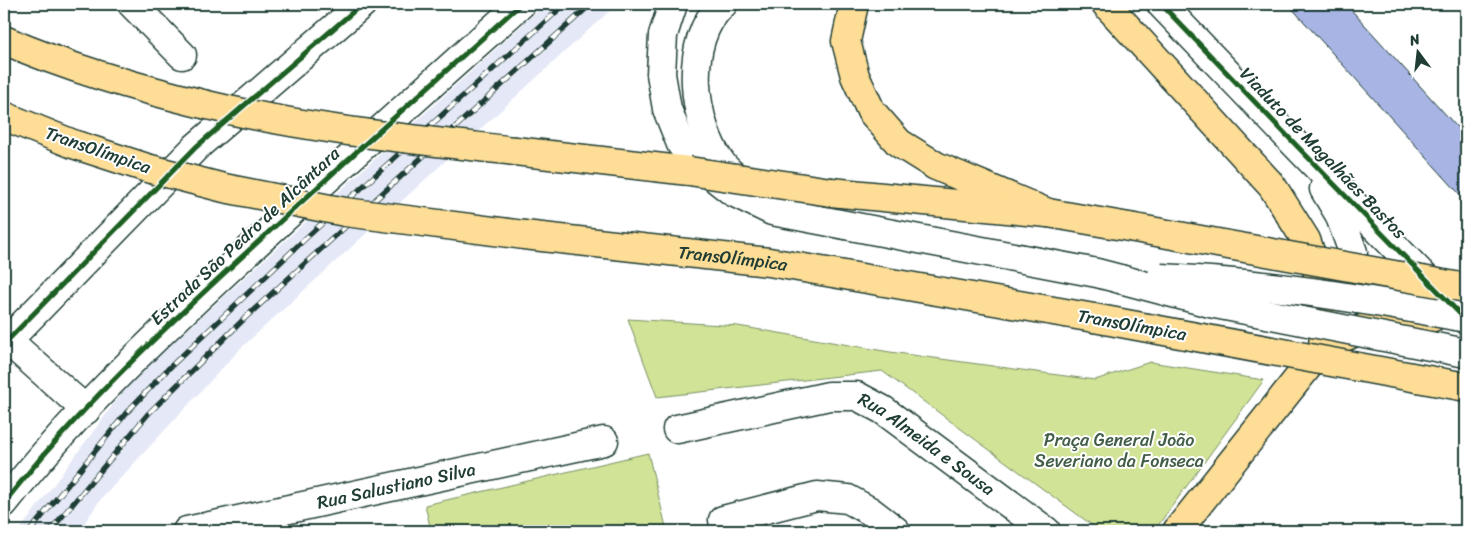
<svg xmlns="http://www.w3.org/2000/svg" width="1470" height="535" viewBox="0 0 1470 535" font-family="Sriracha,sans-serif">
<rect width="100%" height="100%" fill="#fff"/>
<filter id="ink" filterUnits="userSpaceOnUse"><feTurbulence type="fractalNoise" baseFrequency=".02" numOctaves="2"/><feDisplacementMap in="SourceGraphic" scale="10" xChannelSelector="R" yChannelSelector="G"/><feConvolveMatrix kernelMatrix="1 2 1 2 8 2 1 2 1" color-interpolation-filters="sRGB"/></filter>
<g filter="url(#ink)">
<!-- built -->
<path fill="#e5e8f7" d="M545 4H617L241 348 100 500 79 531H19L131 381Z"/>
<!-- green -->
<g fill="#d1e397" stroke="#789066">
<path d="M628 319 738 326 890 352 1095 380 1150 362 1264 380 1154 531H1100L882 371 657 397Z"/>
<path d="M648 453 667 531H431L425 505Z"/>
</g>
<!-- building -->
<path fill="#a7b4e4" stroke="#1f3d34" d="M1288 4H1346L1466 137V196L1464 199Z"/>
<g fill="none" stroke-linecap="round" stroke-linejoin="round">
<defs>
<g id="minor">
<path d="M132 4 182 55"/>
<path d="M673 4 663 35 661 74 667 109 681 144 701 167 733 192 772 211 1097 273 1120 279"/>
<path d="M723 4C682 40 692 124 722 164 727 171 735 177 742 182"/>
<path d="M1161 4 1296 145 1466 320"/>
<path d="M1324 189 1339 214 1353 252 1349 294 1324 346"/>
<path d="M4 337 86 410"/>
<path d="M4 348 8 340 196 147 362 4"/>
<path id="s1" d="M677 429 829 396H857L883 410 1046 531"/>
<path d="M4 503C79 407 170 323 260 240 346 161 433 82 521 4"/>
<path d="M723 520 817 496 848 499 870 511 896 531"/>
<path id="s2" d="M187 531 604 441"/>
</g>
<path id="major" d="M1177 531 1324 346 1362 329 1386 321 1433 317"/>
<g id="highway">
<path d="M854 4 846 41 855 76 871 111 899 143 936 166 1048 213"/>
<path d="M1106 4 1272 186 1306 240 1319 276 1324 346"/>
<path d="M4 40C68 68 135 87 203 104"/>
<path d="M4 116 73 144 147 168"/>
<path d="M515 151 689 171"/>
<path d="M831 192 1048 213 1129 227"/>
<path id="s3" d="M524 235 769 262 1094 318"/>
</g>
</defs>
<!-- minor casing -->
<use href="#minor" stroke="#1f3d34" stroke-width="31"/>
<!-- major casing -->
<use href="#major" stroke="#1f3d34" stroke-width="31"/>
<!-- highway casing -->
<use href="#highway" stroke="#1f3d34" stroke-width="31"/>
<!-- minor -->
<use href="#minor" stroke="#fff" stroke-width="28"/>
<!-- major -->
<use href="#major" stroke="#fedd96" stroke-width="28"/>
<!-- highway -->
<use href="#highway" stroke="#fedd96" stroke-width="28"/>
<defs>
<g id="rail">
<path d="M30 531 127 412 167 370 307 237 565 4"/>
<path d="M50 531 148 414 246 317 591 4"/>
</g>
</defs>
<!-- rail casing -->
<use href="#rail" stroke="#1f3d34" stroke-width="5.5"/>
<!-- rail -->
<use href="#rail" stroke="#fff" stroke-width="4" stroke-dasharray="11" stroke-linecap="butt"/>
<defs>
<g id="minor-bridge">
<path d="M1161 278C1264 282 1365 299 1466 318"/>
<path d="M1120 279 1210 303 1466 353"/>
</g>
<g id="highway-bridge">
<path d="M203 104C305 129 411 139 515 151"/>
<path d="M147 168 224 188 345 212 524 235"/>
<path d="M689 171 831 192"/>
<path d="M1129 227 1466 288"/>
<path d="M1094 318 1466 387"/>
</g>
</defs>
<!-- minor-bridge casing -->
<use href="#minor-bridge" stroke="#1f3d34" stroke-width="31" stroke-linecap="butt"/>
<!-- highway-bridge casing -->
<use href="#highway-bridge" stroke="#1f3d34" stroke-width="31" stroke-linecap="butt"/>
<!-- minor-bridge -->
<use href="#minor-bridge" stroke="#fff" stroke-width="28"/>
<!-- highway-bridge -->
<use href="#highway-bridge" stroke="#fedd96" stroke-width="28"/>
<defs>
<g id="cycleway">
<path d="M1161 4 1296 145 1466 320"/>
<path d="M4 348 8 340 196 147 362 4"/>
<path d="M4 503C79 407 170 323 260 240 346 161 433 82 521 4"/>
</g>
</defs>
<!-- cycleway casing -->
<use href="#cycleway" stroke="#fff" stroke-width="8"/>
<!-- cycleway -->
<use href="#cycleway" stroke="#1b5e20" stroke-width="5"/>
</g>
</g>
<g text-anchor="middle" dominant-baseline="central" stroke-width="4" stroke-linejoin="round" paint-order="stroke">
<!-- street labels -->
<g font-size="18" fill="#1f3d34" stroke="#fff">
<text transform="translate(98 150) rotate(19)">TransOlímpica</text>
<text transform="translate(1323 153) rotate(46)">Viaduto de Magalhães Bastos</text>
<text transform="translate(245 236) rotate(-43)">Estrada São Pedro de Alcântara</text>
<text stroke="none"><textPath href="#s3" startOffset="210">TransOlímpica</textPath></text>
<text transform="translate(1132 325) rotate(10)">TransOlímpica</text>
<text stroke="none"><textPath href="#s1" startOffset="268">Rua Almeida e Sousa</textPath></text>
<text stroke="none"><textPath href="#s2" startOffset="214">Rua Salustiano Silva</textPath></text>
</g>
<!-- park labels -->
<g font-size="18" fill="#435e48" stroke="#fff">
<text x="1119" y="440">Praça General João<tspan x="1119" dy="21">Severiano da Fonseca</tspan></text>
</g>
</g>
<!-- margin -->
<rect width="1470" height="535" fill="none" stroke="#fff" stroke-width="20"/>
<rect x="10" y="10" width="1450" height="515" fill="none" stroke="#1f3d34" stroke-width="2" filter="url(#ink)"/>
<!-- north arrow -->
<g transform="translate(1418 52) rotate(345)" stroke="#ffffff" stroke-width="4" paint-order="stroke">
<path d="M0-4L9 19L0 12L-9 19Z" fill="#1f3d34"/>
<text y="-8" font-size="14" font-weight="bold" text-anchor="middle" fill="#1f3d34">N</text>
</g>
</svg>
